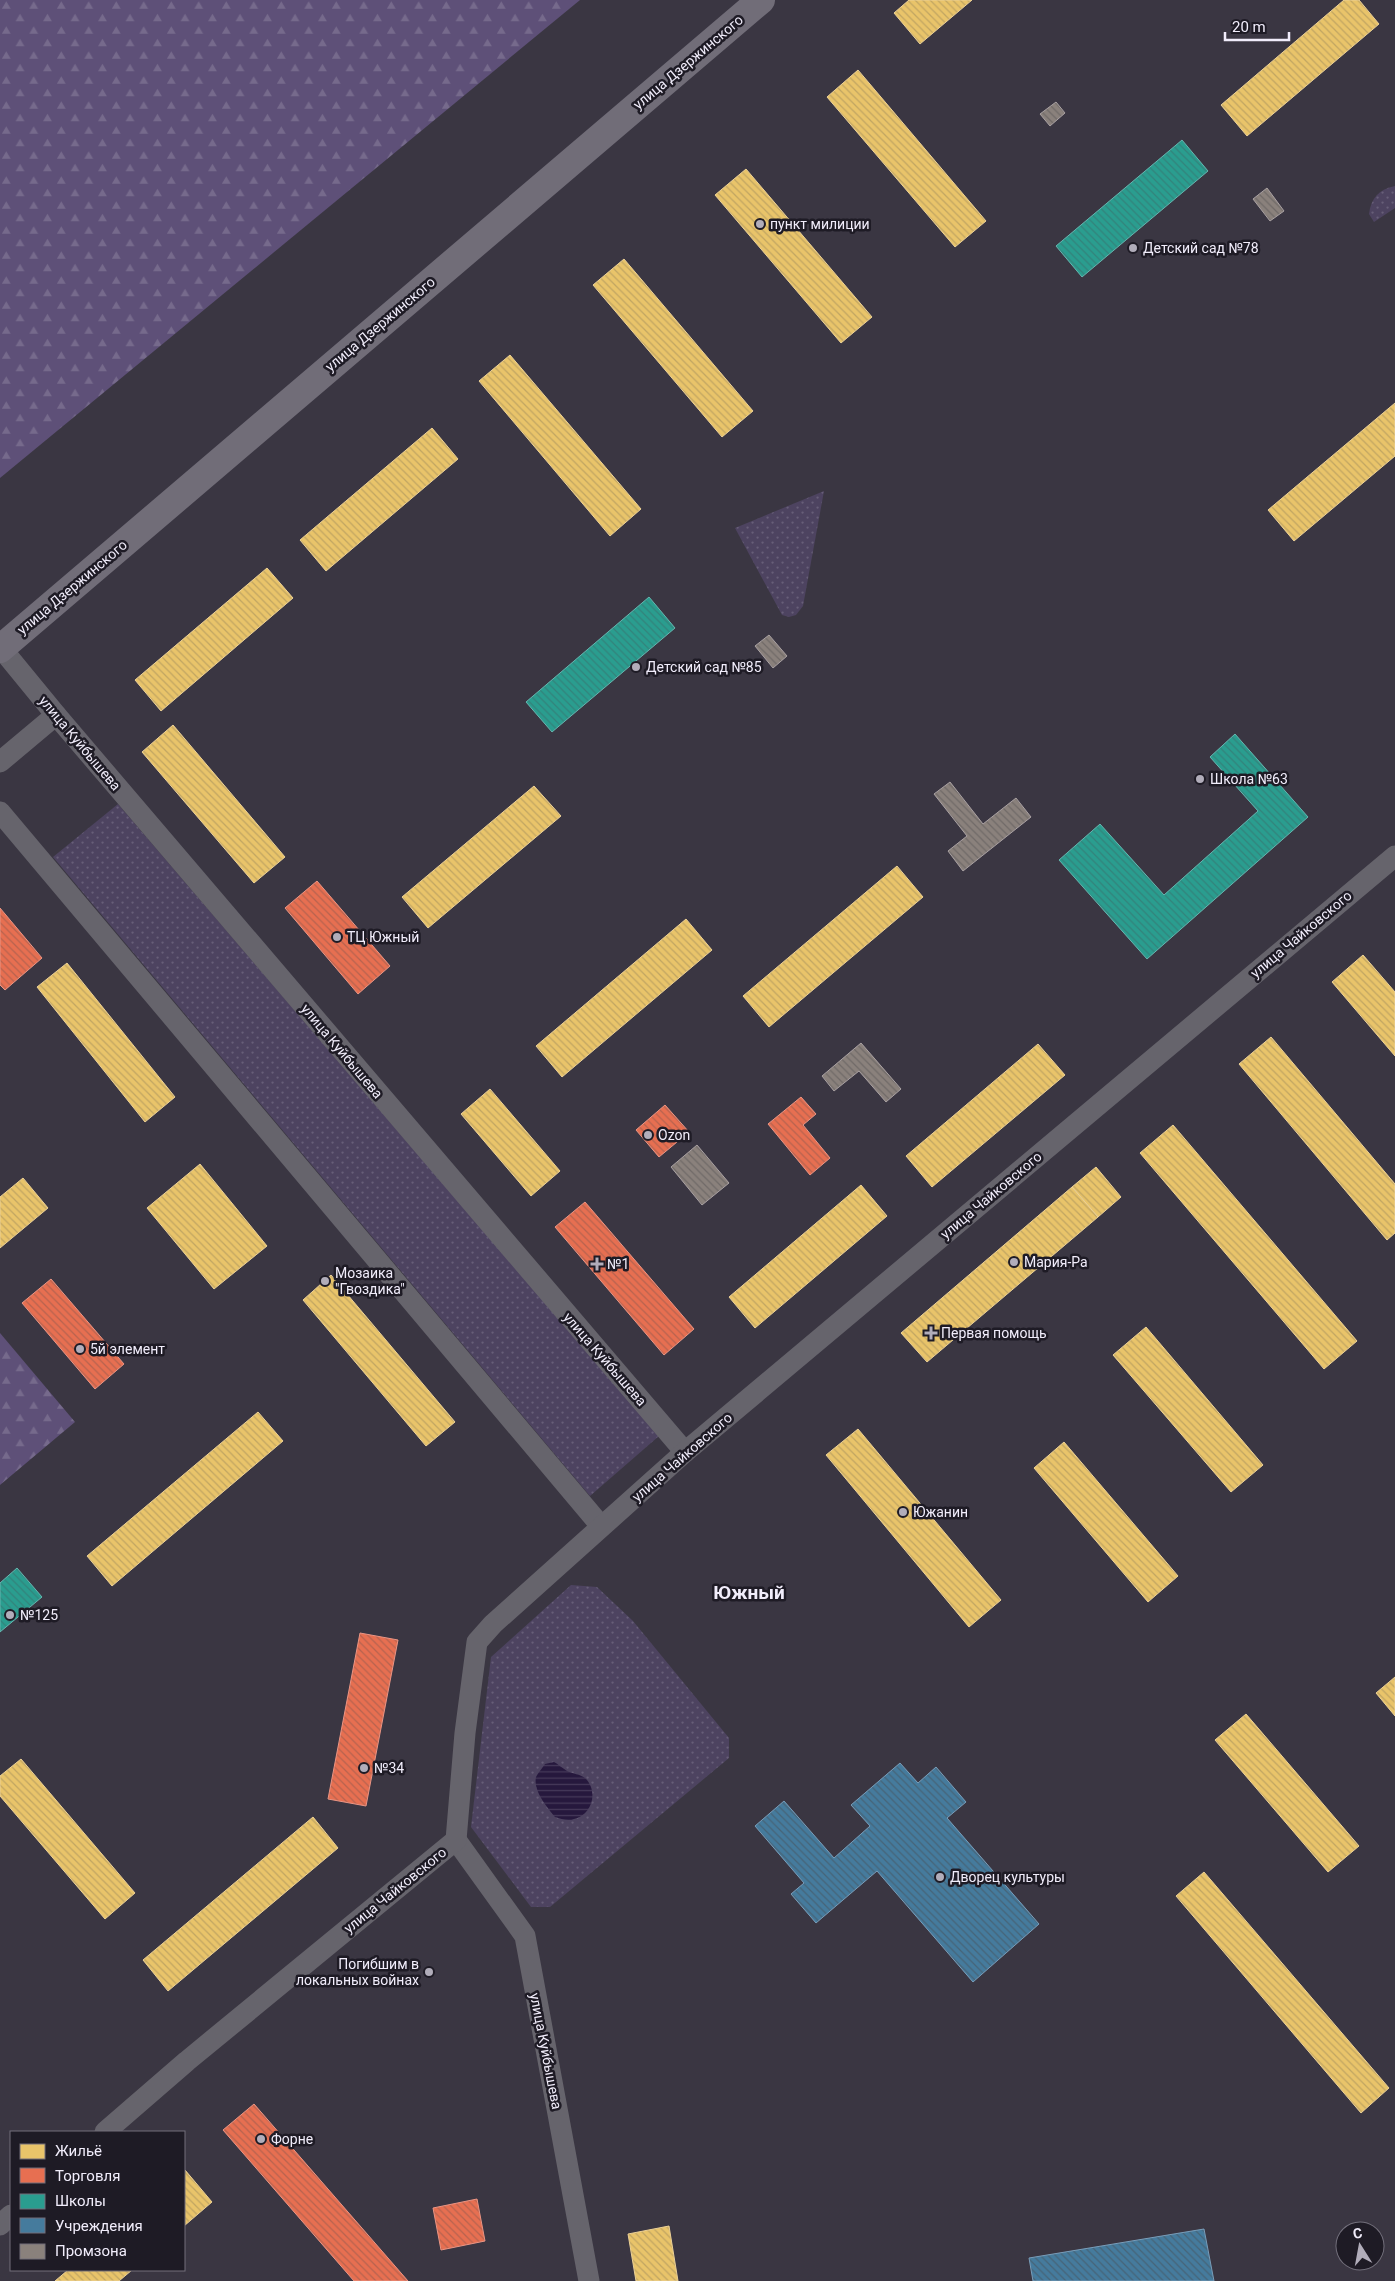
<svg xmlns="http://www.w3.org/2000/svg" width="1395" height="2281" viewBox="0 0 1395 2281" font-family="Roboto,sans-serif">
<defs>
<pattern id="grass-dots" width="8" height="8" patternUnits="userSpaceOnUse" patternTransform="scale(1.25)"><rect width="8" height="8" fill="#4d4360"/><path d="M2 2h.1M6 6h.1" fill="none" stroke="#675e78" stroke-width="1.8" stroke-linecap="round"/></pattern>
<pattern id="forest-firs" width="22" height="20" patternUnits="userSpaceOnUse" patternTransform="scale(1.25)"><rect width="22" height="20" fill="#5e5078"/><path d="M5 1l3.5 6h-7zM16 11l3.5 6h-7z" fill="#766a8c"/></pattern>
<pattern id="water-rules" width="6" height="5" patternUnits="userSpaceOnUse" patternTransform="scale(1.25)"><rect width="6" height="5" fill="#26183d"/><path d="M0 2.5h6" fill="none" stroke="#463a5a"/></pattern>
<pattern id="homes-back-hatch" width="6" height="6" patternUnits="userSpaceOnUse" patternTransform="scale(1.25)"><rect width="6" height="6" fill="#e9c46a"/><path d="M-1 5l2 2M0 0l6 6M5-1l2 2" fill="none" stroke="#c1a562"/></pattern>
<pattern id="shops-back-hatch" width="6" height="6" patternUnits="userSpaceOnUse" patternTransform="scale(1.25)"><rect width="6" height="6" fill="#e76f51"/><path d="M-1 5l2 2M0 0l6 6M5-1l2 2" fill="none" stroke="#b7634f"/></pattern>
<pattern id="schools-back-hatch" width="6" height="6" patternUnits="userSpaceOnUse" patternTransform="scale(1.25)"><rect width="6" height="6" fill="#2a9d8f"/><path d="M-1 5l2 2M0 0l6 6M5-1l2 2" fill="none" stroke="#33837b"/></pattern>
<pattern id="public-back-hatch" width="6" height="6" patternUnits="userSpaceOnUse" patternTransform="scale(1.25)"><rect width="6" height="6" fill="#457b9d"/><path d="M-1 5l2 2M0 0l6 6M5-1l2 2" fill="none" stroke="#466478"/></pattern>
<pattern id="industry-back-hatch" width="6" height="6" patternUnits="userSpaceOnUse" patternTransform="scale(1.25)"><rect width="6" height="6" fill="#8a817c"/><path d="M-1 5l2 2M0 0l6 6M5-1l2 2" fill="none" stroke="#706a68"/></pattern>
</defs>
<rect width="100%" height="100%" fill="#3a3642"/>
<!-- grass -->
<g fill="url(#grass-dots)">
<path d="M1395 186V208L1374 222 1369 214C1371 198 1379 189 1395 186Z"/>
<path d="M824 491 803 606 796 615 789 617 782 615 735 528Z"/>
<path d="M118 804 659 1436 590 1496 53 857Z"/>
<path d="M571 1585 597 1587 633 1621 729 1738V1758L550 1907H531L471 1827 491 1657Z"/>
</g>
<!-- forest -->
<g fill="url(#forest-firs)">
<path d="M0 0H580L0 478Z"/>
<path d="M0 1333 75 1422 0 1485Z"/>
</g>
<!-- water -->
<path fill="url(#water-rules)" d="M554 1762C558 1764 562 1768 567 1771 573 1774 580 1774 585 1778 599 1791 592 1815 574 1819 568 1821 561 1819 555 1817 547 1807 533 1791 536 1777 538 1773 543 1767 545 1764Z"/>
<!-- homes -->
<g fill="url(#homes-back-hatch)" stroke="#ebd096">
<path d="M909 0H972L920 44 894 13Z"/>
<path d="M1344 0H1359L1379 24 1247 136 1221 105Z"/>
<path d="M858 70 986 221 955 247 827 97Z"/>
<path d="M746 169 872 317 841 343 715 195Z"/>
<path d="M624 259 753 411 722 437 593 285Z"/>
<path d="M510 355 641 509 610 536 479 381Z"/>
<path d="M1395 403V456L1294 541 1268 510Z"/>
<path d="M432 428 458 459 326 571 300 540Z"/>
<path d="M267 568 293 598 161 711 135 680Z"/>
<path d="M173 725 285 857 254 883 142 752Z"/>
<path d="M534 786 561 816 428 928 402 897Z"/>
<path d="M897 866 923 897 769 1027 743 996Z"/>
<path d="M686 919 712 950 562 1077 536 1046Z"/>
<path d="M1363 955 1395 992V1056L1332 982Z"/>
<path d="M67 963 175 1097 145 1122 37 987Z"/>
<path d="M1271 1037 1395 1184V1233L1387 1240 1239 1064Z"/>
<path d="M1038 1044 1065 1075 932 1187 906 1156Z"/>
<path d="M490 1089 560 1171 531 1196 461 1114Z"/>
<path d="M1173 1125 1357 1341 1324 1369 1140 1153Z"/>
<path d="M200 1164 267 1246 214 1289 147 1208Z"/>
<path d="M1096 1167 1121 1197 1098 1217 1072 1187Z"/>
<path d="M23 1178 48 1208 0 1248V1197Z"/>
<path d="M861 1185 887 1216 755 1328 729 1297Z"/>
<path d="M1072 1187 1098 1217 927 1362 901 1333Z"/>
<path d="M331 1275 455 1422 426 1446 303 1300Z"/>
<path d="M1146 1327 1263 1465 1231 1492 1113 1355Z"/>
<path d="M258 1412 283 1441 112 1586 87 1556Z"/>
<path d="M858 1429 1001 1600 969 1627 826 1455Z"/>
<path d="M1064 1442 1178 1576 1148 1602 1034 1468Z"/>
<path d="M1395 1677V1716L1376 1693Z"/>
<path d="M1246 1714 1359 1846 1328 1872 1215 1740Z"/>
<path d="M21 1759 135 1893 105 1919 0 1796V1776Z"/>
<path d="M313 1817 338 1848 168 1991 143 1960Z"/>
<path d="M1204 1872 1389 2088 1361 2113 1176 1896Z"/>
<path d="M185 2170 212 2202 184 2226V2171Z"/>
<path d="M669 2226 678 2281H636L628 2234Z"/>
<path d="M68 2270H132L119 2281H55Z"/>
</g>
<!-- shops -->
<g fill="url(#shops-back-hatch)" stroke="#ea9584">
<path d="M317 881 390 966 358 994 285 908Z"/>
<path d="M0 908 42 958 5 990 0 985Z"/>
<path d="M801 1097 816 1114 803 1125 830 1158 810 1175 768 1124Z"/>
<path d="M665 1105 689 1132 659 1157 636 1130Z"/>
<path d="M585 1202 694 1329 664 1355 555 1227Z"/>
<path d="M51 1279 124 1364 95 1389 22 1303Z"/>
<path d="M360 1633 398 1640 366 1806 328 1799Z"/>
<path d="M254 2104 408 2281H354L223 2130Z"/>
<path d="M477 2199 485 2241 441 2250 433 2208Z"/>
</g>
<!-- schools -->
<g fill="url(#schools-back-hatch)" stroke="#66b5af">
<path d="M1182 140 1208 171 1082 277 1056 246Z"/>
<path d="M649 597 675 628 552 732 526 702Z"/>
<path d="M1235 734 1308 817 1147 959 1059 860 1100 824 1164 895 1258 811 1210 757Z"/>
<path d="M17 1568 42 1597 0 1632V1583Z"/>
</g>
<!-- public -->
<g fill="url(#public-back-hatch)" stroke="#799db9">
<path d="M900 1763 918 1783 936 1767 966 1802 947 1818 1039 1924 973 1982 877 1871 816 1923 791 1894 804 1883 755 1826 784 1801 834 1858 870 1826 851 1805Z"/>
<path d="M1204 2229 1214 2281H1033L1029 2258Z"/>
</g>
<!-- industry -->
<g fill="url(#industry-back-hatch)" stroke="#a9a1a2">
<path d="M1056 102 1065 113 1050 126 1040 114Z"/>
<path d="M1267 188 1284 211 1270 221 1253 199Z"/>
<path d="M769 635 787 656 773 668 755 646Z"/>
<path d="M950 782 983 824 1016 798 1031 817 963 871 948 851 967 836 934 794Z"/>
<path d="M861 1043 901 1089 886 1102 859 1071 834 1091 822 1076Z"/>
<path d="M697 1145 729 1183 702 1205 671 1167Z"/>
</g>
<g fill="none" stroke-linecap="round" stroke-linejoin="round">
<!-- street -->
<g stroke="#66646c" stroke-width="21">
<path d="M1 648 56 715 685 1452"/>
<path d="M0 762 56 715"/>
<path d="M0 812 601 1526"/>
<path d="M456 1840 525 1936 589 2281"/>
<path d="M105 2132 187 2061 456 1840 465 1733 477 1642 493 1624 685 1452 1395 856"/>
<path d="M0 2225 11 2215"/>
</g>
<!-- secondary -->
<path stroke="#716d78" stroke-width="28" d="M0 649 761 0"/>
</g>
<!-- markers -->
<g fill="#b1adba" stroke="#1e1b25" stroke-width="2">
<circle cx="760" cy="224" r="5"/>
<circle cx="1133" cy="248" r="5"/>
<circle cx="636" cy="667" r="5"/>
<circle cx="1200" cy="779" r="5"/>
<circle cx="337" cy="937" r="5"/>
<circle cx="648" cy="1135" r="5"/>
<circle cx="1014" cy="1262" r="5"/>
<path d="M594.5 1256.5h5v5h5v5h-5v5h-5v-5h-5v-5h5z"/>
<circle cx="325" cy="1281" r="5"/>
<path d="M928.5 1325.5h5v5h5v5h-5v5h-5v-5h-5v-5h5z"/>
<circle cx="80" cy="1349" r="5"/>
<circle cx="903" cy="1512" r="5"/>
<circle cx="10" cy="1615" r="5"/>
<circle cx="364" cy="1768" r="5"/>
<circle cx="940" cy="1877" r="5"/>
<circle cx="429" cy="1972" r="5"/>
<circle cx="261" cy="2139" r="5"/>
</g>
<g text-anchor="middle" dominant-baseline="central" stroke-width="5" stroke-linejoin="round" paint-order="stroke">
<!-- street labels -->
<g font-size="14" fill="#f1edfb" stroke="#1e1b25">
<text transform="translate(688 62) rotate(-40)">улица Дзержинского</text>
<text transform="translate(380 324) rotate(-40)">улица Дзержинского</text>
<text transform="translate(72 587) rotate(-40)">улица Дзержинского</text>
<text transform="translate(80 743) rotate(50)">улица Куйбышева</text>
<text transform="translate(1301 934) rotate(-40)">улица Чайковского</text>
<text transform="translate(342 1051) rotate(50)">улица Куйбышева</text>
<text transform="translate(991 1195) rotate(-40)">улица Чайковского</text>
<text transform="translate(605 1359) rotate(49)">улица Куйбышева</text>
<text transform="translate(682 1457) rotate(-41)">улица Чайковского</text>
<text transform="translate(395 1890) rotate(-39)">улица Чайковского</text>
<text transform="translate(546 2051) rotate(79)">улица Куйбышева</text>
</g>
<!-- poi labels -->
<g font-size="14" fill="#f1edfb" stroke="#1e1b25" text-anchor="start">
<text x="770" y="224">пункт милиции</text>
<text x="1143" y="248">Детский сад №78</text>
<text x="646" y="667">Детский сад №85</text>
<text x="1210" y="779">Школа №63</text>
<text x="347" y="937">ТЦ Южный</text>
<text x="658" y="1135">Ozon</text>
<text x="1024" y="1262">Мария-Ра</text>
<text x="607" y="1264">№1</text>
<text x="335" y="1273">Мозаика<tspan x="335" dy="16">"Гвоздика"</tspan></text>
<text x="941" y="1333">Первая помощь</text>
<text x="90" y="1349">5й элемент</text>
<text x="913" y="1512">Южанин</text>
<text x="20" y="1615">№125</text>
<text x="374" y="1768">№34</text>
<text x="950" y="1877">Дворец культуры</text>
<text x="419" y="1964" text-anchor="end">Погибшим в<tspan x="419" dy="16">локальных войнах</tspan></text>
<text x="271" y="2139">Форне</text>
</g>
<!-- district labels -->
<g font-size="19" font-weight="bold" fill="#f1edfb" stroke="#1e1b25">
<text x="749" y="1592">Южный</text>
</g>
</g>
<!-- legend -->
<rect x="10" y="2131" width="175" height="140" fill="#1e1b25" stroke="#726f7b"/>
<rect x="20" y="2144" width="25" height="15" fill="#e9c46a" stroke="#726f7b"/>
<text x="55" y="2156" font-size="15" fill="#f1edfb">Жильё</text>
<rect x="20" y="2168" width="25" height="15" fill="#e76f51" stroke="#726f7b"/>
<text x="55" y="2181" font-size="15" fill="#f1edfb">Торговля</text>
<rect x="20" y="2194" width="25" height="15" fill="#2a9d8f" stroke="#726f7b"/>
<text x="55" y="2206" font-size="15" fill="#f1edfb">Школы</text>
<rect x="20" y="2218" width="25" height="15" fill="#457b9d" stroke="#726f7b"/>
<text x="55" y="2231" font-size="15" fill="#f1edfb">Учреждения</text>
<rect x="20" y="2244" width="25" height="15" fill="#8a817c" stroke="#726f7b"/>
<text x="55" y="2256" font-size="15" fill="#f1edfb">Промзона</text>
<!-- north arrow -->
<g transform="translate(1360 2246) rotate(349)"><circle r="24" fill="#1e1b25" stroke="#726f7b"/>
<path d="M0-4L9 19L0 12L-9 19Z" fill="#b1adba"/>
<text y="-8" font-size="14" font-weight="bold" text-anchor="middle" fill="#f1edfb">С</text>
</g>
<!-- scale -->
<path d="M1225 32v8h64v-8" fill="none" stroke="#f1edfb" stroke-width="2.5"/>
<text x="1232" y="32" font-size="15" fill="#f1edfb" stroke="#1e1b25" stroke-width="4" paint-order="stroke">20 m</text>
</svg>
